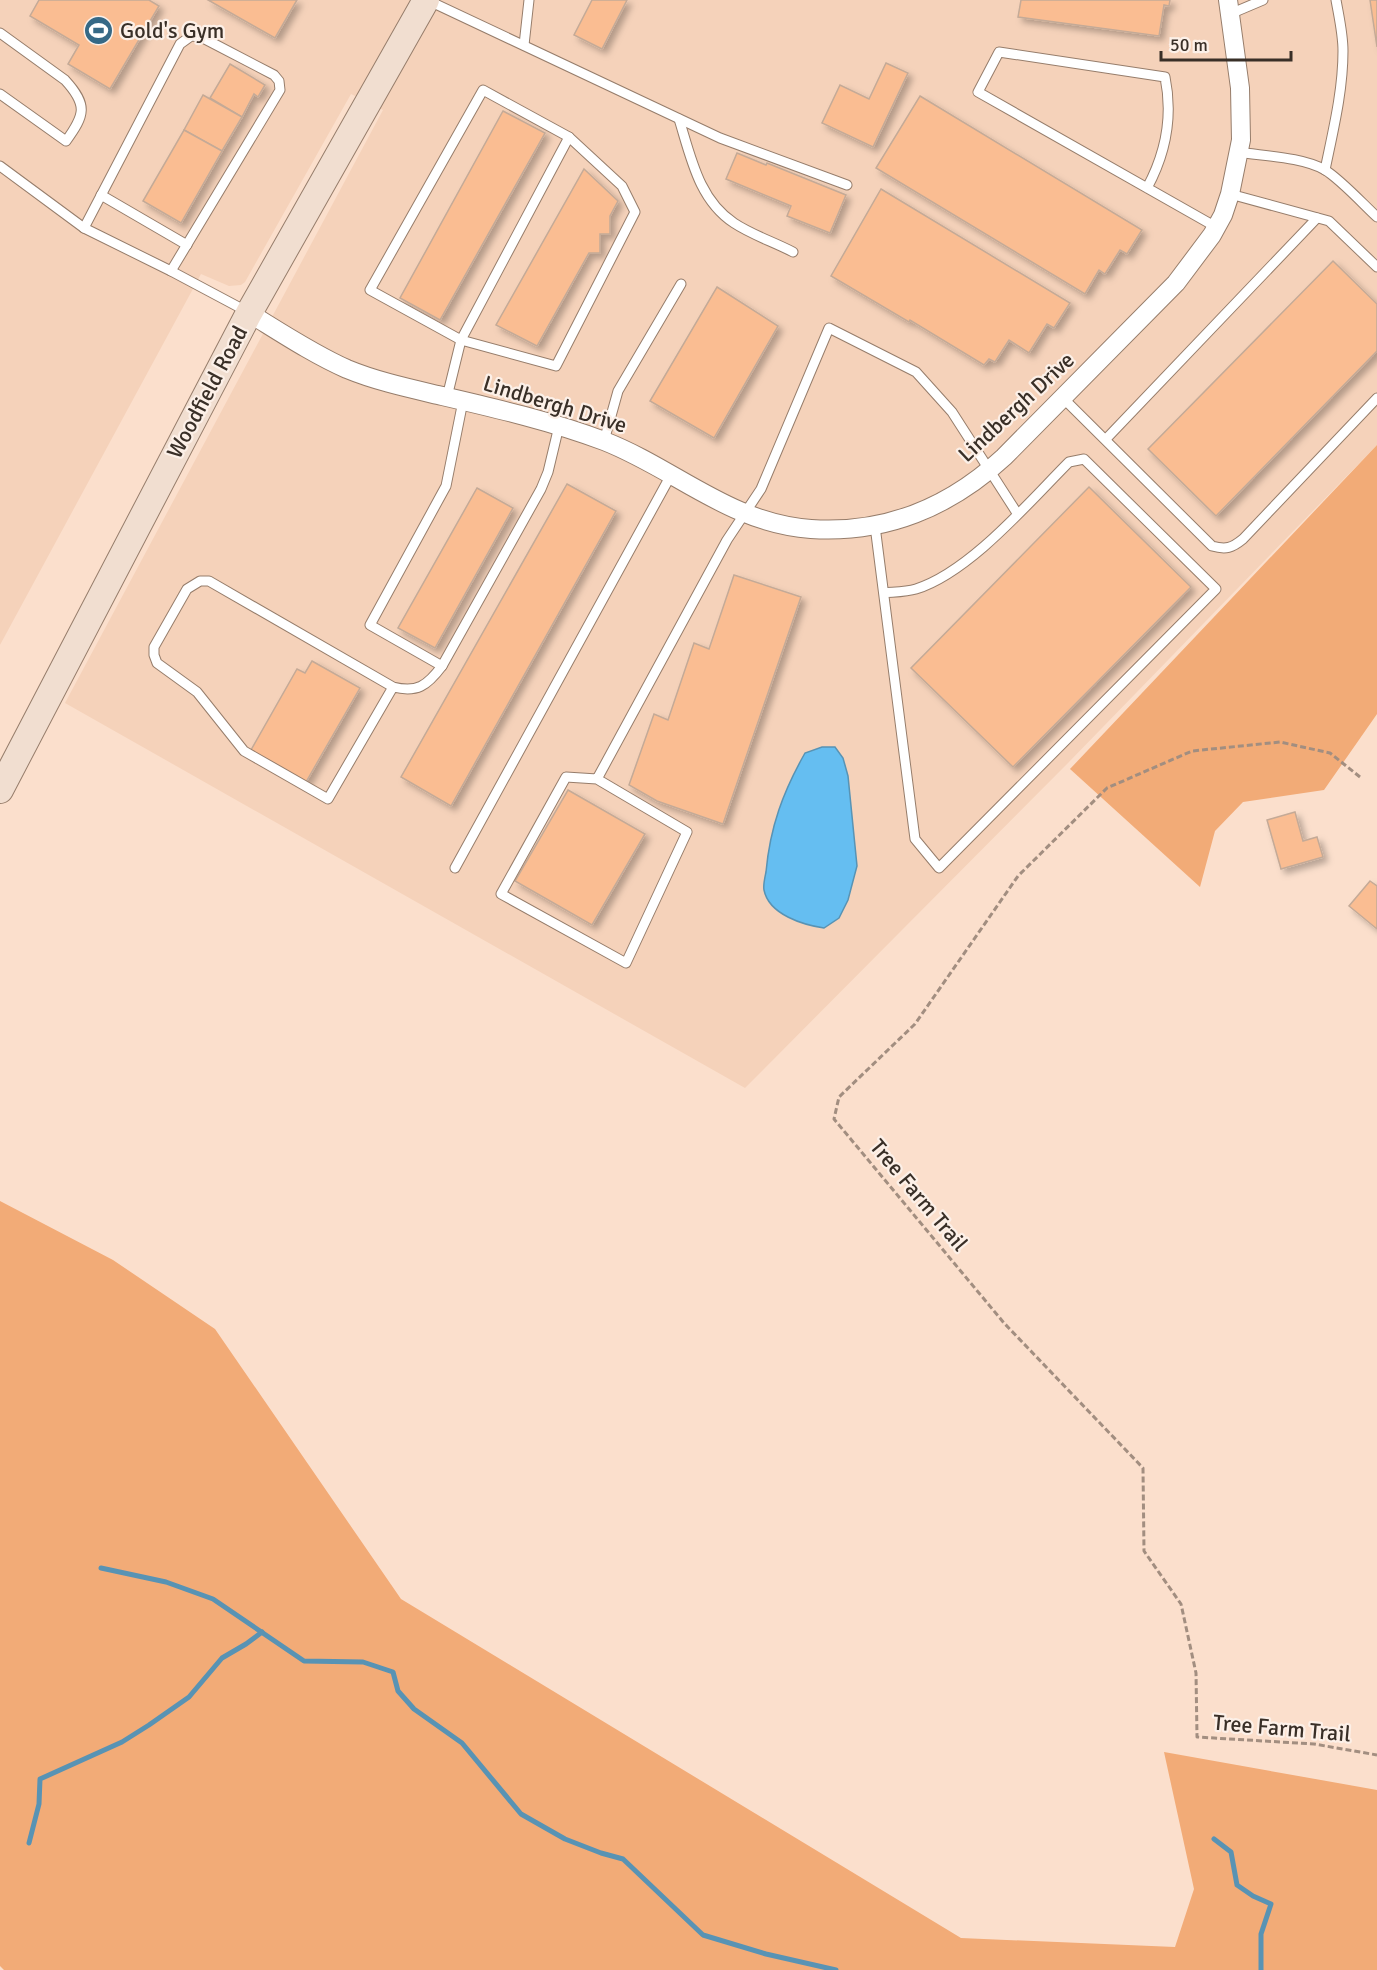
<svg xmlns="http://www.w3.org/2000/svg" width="1377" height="1970" viewBox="0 0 1377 1970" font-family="Signika,sans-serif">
<defs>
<filter id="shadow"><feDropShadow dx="4.5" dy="4.5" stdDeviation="3" flood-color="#0004"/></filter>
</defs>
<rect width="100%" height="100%" fill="#fbdfcc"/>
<!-- built -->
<path fill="#f5d2ba" d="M0 0H1377V445L1068 763 745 1088 65 703 383 110 351 94 245 282 241 285 229 286 201 274 0 645Z"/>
<!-- green -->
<g fill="#f2ab77">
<path d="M1377 445V714L1324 790 1243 802 1215 831 1200 887 1070 769Z"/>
<path d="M0 1201 113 1260 215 1329 401 1599 961 1938 1175 1947 1194 1889 1164 1752 1377 1790V1970H4L0 1966Z"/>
</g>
<!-- water -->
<path fill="#65bef1" stroke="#5893b4" stroke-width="1.5" d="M822 747H835L843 758 848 776 857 866 848 900 839 918 824 928C804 925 769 915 764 890 763 885 765 877 766 872 770 827 783 792 805 753Z"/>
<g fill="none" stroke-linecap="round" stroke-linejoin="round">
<!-- stream -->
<g stroke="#5893b4" stroke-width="5">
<path d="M101 1568 166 1582 213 1599 304 1661 363 1662 393 1672 398 1691 414 1709 462 1743 521 1814 565 1839 601 1853 623 1859 703 1935 766 1954 836 1970"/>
<path d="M1214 1839 1231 1852 1237 1885 1253 1896 1271 1904 1261 1934V1970"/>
<path d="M29 1843 39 1804 40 1779 122 1742 149 1725 189 1697 222 1658 246 1644 262 1632"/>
</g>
</g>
<!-- building -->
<g fill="#fabd92" stroke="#c4aa97" stroke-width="1.5" filter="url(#shadow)">
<path d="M39 0H149L159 6 110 89 68 64 79 45 30 16Z"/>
<path d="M208 0H297L275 38Z"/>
<path d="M592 0H627L602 49 574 35Z"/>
<path d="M1021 0H1170L1169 6 1164 5 1159 36 1018 17Z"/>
<path d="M1370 0H1377V47Z"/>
<path d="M886 63 908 73 873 147 822 123 840 85 869 99Z"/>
<path d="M230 64 265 85 258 97 254 94 242 117 210 98Z"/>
<path d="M203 95 242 117 222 151 184 130Z"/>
<path d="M920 96 1142 230 1127 254 1120 250 1105 274 1099 270 1085 294 876 168Z"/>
<path d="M503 111 545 133 440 320 400 298Z"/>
<path d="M184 130 222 151 181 223 143 201Z"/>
<path d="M737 153 766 165 767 163 846 195 830 233 787 216 791 206 726 179Z"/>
<path d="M584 169 618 201 610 216V234H600V253H589L537 346 496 325Z"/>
<path d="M881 189 1070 303 1054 328 1047 324 1029 353 1009 340 995 362 989 359 984 365 910 320 909 322 831 276Z"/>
<path d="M1333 261 1377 304V351L1216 516 1148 449Z"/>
<path d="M717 287 778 326 714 438 650 401Z"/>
<path d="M567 484 616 511 451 806 401 777Z"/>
<path d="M1089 487 1191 587 1013 767 911 668Z"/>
<path d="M477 488 513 508 435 648 398 628Z"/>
<path d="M734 575 801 597 723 824 657 801 629 785 654 714 668 720 694 643 709 649Z"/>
<path d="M312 661 360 688 306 782 251 750 297 669 305 673Z"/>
<path d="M568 790 645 834 592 925 515 881Z"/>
<path d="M1295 812 1303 841 1317 837 1323 857 1281 869 1267 820Z"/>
<path d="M1370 881 1377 886V929L1349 906Z"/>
</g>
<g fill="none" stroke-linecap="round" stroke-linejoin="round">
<defs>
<g id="service">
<path d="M427 0 720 138 847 185"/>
<path d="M1230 14 1263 0"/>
<path d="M0 33 65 80C88 105 85 115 66 141L0 94"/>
<path d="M524 45 529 0"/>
<path d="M483 90 569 137 622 186 635 212 556 366 461 340 370 290Z"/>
<path d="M679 119C691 158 699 200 734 223 752 235 774 242 793 252"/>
<path d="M1238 152C1263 156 1303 157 1325 170 1340 179 1363 204 1377 217"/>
<path d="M0 166 84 228 171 271 248 312"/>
<path d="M1325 170C1333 131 1343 91 1343 51 1343 34 1339 17 1336 0"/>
<path d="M1147 188C1166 153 1173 116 1165 77L999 52 978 92 1216 227"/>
<path d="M1230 194 1329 221 1377 267"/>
<path d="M101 195 187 245"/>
<path d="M84 228 180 44 191 36 201 37 274 75 279 81 280 90 171 271"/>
<path d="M447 397 461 340 569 137"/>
<path d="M1063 398 1212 546C1226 550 1232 548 1243 539L1377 398"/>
<path d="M463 401 446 486 370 625 442 666 541 489 548 472 559 426"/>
<path d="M1106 439 1317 218"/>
<path d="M604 441 618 391 681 284"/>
<path d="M875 526 915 839 939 868 1216 589 1084 459 1069 462C1029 502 970 572 916 589 906 592 894 592 884 593"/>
<path d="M393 687 328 799 244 751 197 692 157 663 154 655V647L187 589 200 581H209L393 687C417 693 427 686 442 666"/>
<path d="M597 779 566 777 501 894 626 963 687 832 597 779 727 540 761 489 829 328 916 372 952 412 1017 513"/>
<path d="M455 868 671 475"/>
</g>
<path id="minor" d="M249 313C280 332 313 354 347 369 376 381 408 388 438 395 494 408 551 421 604 441 676 469 729 523 811 529 885 534 950 507 1004 457L1176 283 1212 235 1223 215 1230 194 1241 140 1240 88 1228 0"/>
<path id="secondary" d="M0 790 249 313 426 0"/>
</defs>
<!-- service casing -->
<use href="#service" stroke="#967d6b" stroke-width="11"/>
<!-- minor casing -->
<use href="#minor" stroke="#967d6b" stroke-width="20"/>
<!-- secondary casing -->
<use href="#secondary" stroke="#967d6b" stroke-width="28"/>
<!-- path -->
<path stroke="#a28e80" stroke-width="3" stroke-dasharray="6 3" stroke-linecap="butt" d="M1360 777 1330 753 1280 742 1192 751 1107 788 1018 876 915 1024 839 1097 834 1119 1004 1323 1143 1468 1144 1551 1181 1604 1196 1673 1197 1737 1314 1744 1377 1755"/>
<!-- service -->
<use href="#service" stroke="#fff" stroke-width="9"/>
<!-- minor -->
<use href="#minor" stroke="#fff" stroke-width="18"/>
<!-- secondary -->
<use href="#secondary" stroke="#f1ded0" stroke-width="26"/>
</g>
<!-- icons -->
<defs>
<symbol id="stadium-disc" viewBox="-11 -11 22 22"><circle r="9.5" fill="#366986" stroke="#fcf0e8"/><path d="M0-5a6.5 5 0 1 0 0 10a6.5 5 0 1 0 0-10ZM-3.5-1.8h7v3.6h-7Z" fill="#fff"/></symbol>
</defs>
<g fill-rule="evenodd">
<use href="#stadium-disc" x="82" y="14" width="33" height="33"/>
</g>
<g text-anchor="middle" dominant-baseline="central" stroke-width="4.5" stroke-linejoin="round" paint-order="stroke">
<!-- poi labels -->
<g font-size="22" fill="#392f27" stroke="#fcf0e8" text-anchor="start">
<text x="120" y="30">Gold's Gym</text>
</g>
<!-- street labels -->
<g font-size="22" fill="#392f27" stroke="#fcf0e8">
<text transform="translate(207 392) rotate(-62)">Woodfield Road</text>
<text transform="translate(555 404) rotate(17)">Lindbergh Drive</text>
<text transform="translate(1016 407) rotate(-43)">Lindbergh Drive</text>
<text transform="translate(919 1195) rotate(50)">Tree Farm Trail</text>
<text transform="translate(1282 1728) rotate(5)">Tree Farm Trail</text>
</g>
</g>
<!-- scale -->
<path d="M1161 51v9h130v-9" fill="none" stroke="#392f27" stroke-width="3"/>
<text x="1170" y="51" font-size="18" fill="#392f27" stroke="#fcf0e8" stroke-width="4.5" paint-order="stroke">50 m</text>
</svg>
